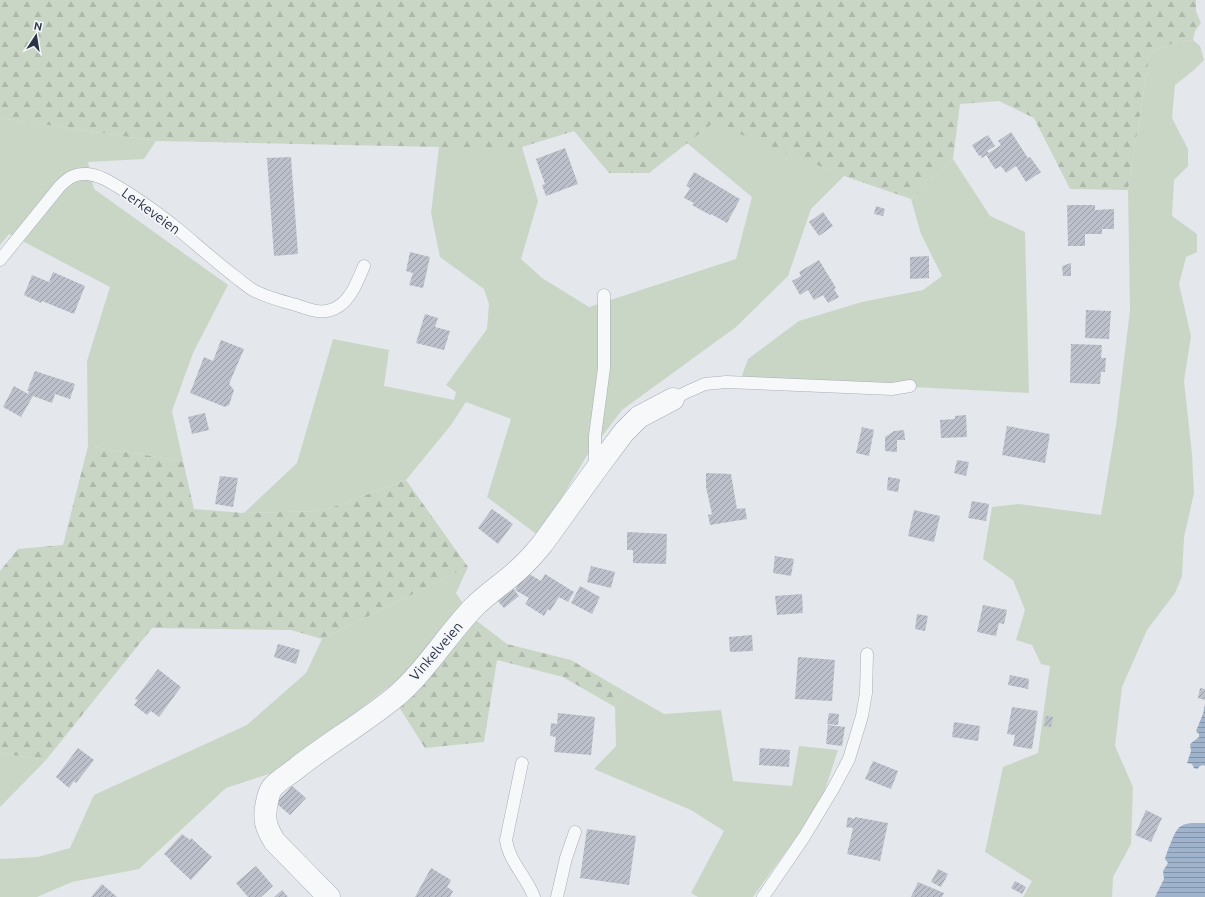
<svg xmlns="http://www.w3.org/2000/svg" width="1205" height="897" viewBox="0 0 1205 897" font-family="Ubuntu,sans-serif">
<defs>
<pattern id="forest-firs" width="22" height="20" patternUnits="userSpaceOnUse"><rect width="22" height="20" fill="#c9d6c5"/><path d="M5 1l3.5 6h-7zM16 11l3.5 6h-7z" fill="#adb8ab"/></pattern>
<pattern id="water-rules" width="6" height="5" patternUnits="userSpaceOnUse"><rect width="6" height="5" fill="#9fb4cc"/><path d="M0 2.5h6" fill="none" stroke="#8293a7"/></pattern>
<pattern id="building-hatch" width="6" height="6" patternUnits="userSpaceOnUse"><rect width="6" height="6" fill="#bbc0ca"/><path d="M-1 1l2-2M0 6l6-6M5 7l2-2" fill="none" stroke="#989da6"/></pattern>
</defs>
<rect width="100%" height="100%" fill="#e4e7ec"/>
<!-- grass -->
<g fill="#c9d6c5">
<path d="M1193 40 1200 46 1204 60 1194 70 1175 85 1172 118 1188 149V166L1174 180 1172 216 1197 234V252L1186 257 1179 284 1191 336 1184 381 1192 454 1194 493 1184 537 1182 576 1175 593 1147 630 1122 687 1115 746 1133 787 1131 844 1113 877 1112 897H1023L1032 881 985 852 1003 767 1038 753 1050 666 1041 664 1032 645 1016 640 1025 610 1013 580 983 559 992 507 1019 504 1101 515 1116 425 1130 310 1128 190 1150 52 1179 41Z"/>
<path d="M0 118 156 141 144 159 88 162 94 189 228 285 193 353 172 411 183 461 88 446 87 361 110 287 9 234 0 245Z"/>
<path d="M713 122 844 176 811 209 788 276 736 327 622 410 586 457 539 536 487 497 511 419 466 402 451 425 406 480 322 511 244 513 297 463 333 339 389 350 384 386 454 400 456 392 446 385 487 329 489 304 484 289 440 257 431 213 439 147H522L538 201 521 259 542 278 589 307 736 259 752 197 687 143Z"/>
<path d="M953 159 990 216 1025 232 1029 393 741 378 748 359 799 321 862 302 923 290 942 276 921 234 911 199Z"/>
<path d="M468 567 456 593 473 618 387 688 281 770 226 788 139 869 72 882 37 897H0V859L38 857 70 848 94 795 247 725 306 673 322 639Z"/>
<path d="M624 691 664 714 721 710 733 781 792 786 799 746 838 750 823 796 803 828 753 897H698L691 893 724 831 691 810 594 769 616 746 615 707Z"/>
<path d="M0 753 46 760 0 807Z"/>
</g>
<!-- forest -->
<g fill="url(#forest-firs)">
<path d="M0 0H1196V11L1201 23 1195 31 1193 40 1179 41 1150 52 1128 190 1070 189 1034 118 999 101 960 104 953 159 911 199 844 176 713 123 649 173H609L574 131 522 147H439L156 141 0 118Z"/>
<path d="M88 446 183 461 194 509 244 513 322 511 406 480 468 567 322 639 291 630 152 628 46 760 0 753V571L18 549 63 545Z"/>
<path d="M473 618 507 644 571 660 624 691 615 707 563 677 497 660 484 742 425 748 387 688Z"/>
</g>
<!-- water -->
<g fill="url(#water-rules)">
<path d="M1205 704V766L1203 765 1200 766 1197 769 1194 768 1192 764 1187 763 1191 751 1190 744 1199 737V734L1196 731 1203 714Z"/>
<path d="M1191 823H1205V897H1155L1164 879 1163 871 1168 863 1165 859C1166 855 1174 833 1177 830 1180 825 1186 824 1191 823Z"/>
</g>
<!-- building -->
<g fill="url(#building-hatch)">
<path d="M1011 132 1028 158 1030 157 1041 172 1026 182 1016 166 1006 173 1001 166 995 169 986 155 982 158 980 155 979 156 972 145 988 135 995 146 987 151 989 153 1001 145 998 141Z"/>
<path d="M565 148 578 184 546 196 542 185 545 184 536 159Z"/>
<path d="M291 157 298 254 274 256 267 158Z"/>
<path d="M694 172 740 199 727 223 711 214 710 215 692 205 694 203 684 198 690 188 686 186Z"/>
<path d="M1067 205H1095V210L1114 209V229H1102V234H1085V246H1068Z"/>
<path d="M876 206 885 209 883 216 874 214Z"/>
<path d="M823 212 833 226 819 236 809 222Z"/>
<path d="M410 252 430 257 423 288 409 285 413 273 406 271Z"/>
<path d="M929 256V278L910 279V257Z"/>
<path d="M819 260 836 288 834 289 839 297 828 303 823 295 814 300 808 290 800 295 792 281 801 276 799 272Z"/>
<path d="M1071 263V276H1063L1062 266Z"/>
<path d="M53 272 85 286 74 314 42 301 41 303 24 295 32 275 49 282Z"/>
<path d="M1086 310 1111 311 1109 339 1085 338Z"/>
<path d="M425 314 438 318 435 327 450 331 444 350 416 343Z"/>
<path d="M221 340 244 349 229 384 234 390 229 405 225 407 190 393 204 357 213 361Z"/>
<path d="M1071 344 1102 345 1101 358H1106L1105 372H1101L1100 384 1070 383Z"/>
<path d="M35 371 75 384 70 399 55 394 52 403 33 396 21 417 3 407 14 386 28 394 29 391H27Z"/>
<path d="M205 413 209 430 192 434 188 417Z"/>
<path d="M966 415 967 437 941 438 940 420 955 419V416Z"/>
<path d="M1007 426 1050 434 1045 463 1002 455Z"/>
<path d="M862 427 874 430 869 456 856 453Z"/>
<path d="M904 430 905 440H897V452L885 451V437L894 431Z"/>
<path d="M957 460 969 462 966 476 954 473Z"/>
<path d="M706 473 731 474 737 509 745 508 747 519 710 525 708 515 712 514 706 487Z"/>
<path d="M220 476 238 478 233 507 215 504Z"/>
<path d="M888 477 900 479 898 492 887 490Z"/>
<path d="M972 501 989 504 986 521 968 518Z"/>
<path d="M492 509 513 524 498 544 478 528Z"/>
<path d="M914 510 940 516 934 542 908 536Z"/>
<path d="M627 532 667 534 666 564 633 563V550H627Z"/>
<path d="M775 556 794 559 791 576 773 573Z"/>
<path d="M591 566 615 572 611 588 587 582Z"/>
<path d="M526 572 541 581 545 574 574 592 568 602 559 597 550 611 548 609 544 616 525 604 529 598 515 590Z"/>
<path d="M511 586 519 596 504 608 496 599Z"/>
<path d="M580 586 600 597 592 614 571 603Z"/>
<path d="M802 594 803 613 777 615 775 596Z"/>
<path d="M983 605 1007 610 1004 624 999 623 996 636 977 632Z"/>
<path d="M917 614 928 616 925 631 915 629Z"/>
<path d="M752 635 753 651 730 652 729 637Z"/>
<path d="M278 644 300 650 296 664 274 657Z"/>
<path d="M798 657 835 660 832 701 795 699Z"/>
<path d="M158 669 181 687 159 717 151 711 147 715 134 705 138 700 135 699Z"/>
<path d="M1010 675 1029 679 1028 689 1008 685Z"/>
<path d="M1200 688 1205 689V700L1198 698Z"/>
<path d="M1012 707 1038 711 1032 749 1013 746 1015 735 1007 734Z"/>
<path d="M558 713 595 717 591 755 554 752 556 737 550 736 551 723 557 724Z"/>
<path d="M829 713 839 714 838 725 827 724Z"/>
<path d="M1046 716 1053 717 1051 727 1044 726Z"/>
<path d="M954 722 980 726 978 741 952 737Z"/>
<path d="M828 725 845 727 842 746 826 744Z"/>
<path d="M78 748 94 760 76 783 74 781 69 788 56 777Z"/>
<path d="M760 748 790 750 789 767 759 765Z"/>
<path d="M873 761 898 771 891 789 865 779Z"/>
<path d="M292 786 306 798 290 815 276 803Z"/>
<path d="M1146 810 1162 818 1151 842 1135 835Z"/>
<path d="M848 817 855 819V817L888 823 880 861 847 854 853 828 846 827Z"/>
<path d="M587 829 636 836 629 885 580 878Z"/>
<path d="M182 834 190 840 191 838 212 857 191 880 170 861 171 860 164 854Z"/>
<path d="M256 866 273 886 261 897H248L236 883Z"/>
<path d="M431 868 451 880 447 887 453 891 450 897H415Z"/>
<path d="M938 869 948 874 941 887 931 882Z"/>
<path d="M1015 881 1026 887 1022 894 1011 888Z"/>
<path d="M918 882 944 893 942 897H911Z"/>
<path d="M102 884 117 897H91Z"/>
<path d="M282 890 288 897H274Z"/>
</g>
<g fill="none" stroke-linecap="round" stroke-linejoin="round">
<defs>
<g id="lane">
<path d="M0 260 60 186C68 178 75 173 87 174 101 175 113 184 125 191 144 203 162 216 179 230 197 245 215 261 233 275 240 280 246 286 253 290 266 297 281 301 296 305 311 310 324 316 339 306 352 297 358 280 364 266"/>
<path d="M673 399 689 391 705 384 726 382 892 389 910 386"/>
<path d="M597 467 595 461V436L604 368V295"/>
<path d="M522 763 506 840C509 862 527 877 534 897"/>
<path d="M557 897 566 858 575 832"/>
<path d="M763 897 804 837 833 789 849 759 862 716 866 693 867 654"/>
</g>
<path id="street" d="M329 897 275 842C266 828 263 819 267 802 268 797 269 792 272 788 278 780 290 774 298 767 329 743 363 723 394 698 425 672 446 636 474 607 488 593 504 583 518 570 527 562 535 553 543 543L597 468 624 432 639 417 673 399"/>
</defs>
<!-- lane casing -->
<use href="#lane" stroke="#a9aeb7" stroke-width="13"/>
<!-- street casing -->
<use href="#street" stroke="#a9aeb7" stroke-width="23"/>
<!-- lane -->
<use href="#lane" stroke="#f7f8fa" stroke-width="12"/>
<!-- street -->
<use href="#street" stroke="#f7f8fa" stroke-width="22"/>
</g>
<g text-anchor="middle" dominant-baseline="central" stroke-width="3" stroke-linejoin="round" paint-order="stroke">
<!-- street labels -->
<g font-size="14" fill="#2b3445" stroke="#f4f6f9">
<text transform="translate(151 211) rotate(36)">Lerkeveien</text>
<text transform="translate(436 651) rotate(-49)">Vinkelveien</text>
</g>
</g>
<!-- north arrow -->
<g transform="translate(36 36) rotate(12)" stroke="#f4f6f9" stroke-width="3" paint-order="stroke">
<path d="M0-3L7 15L0 10L-7 15Z" fill="#2b3445"/>
<text y="-6" font-size="11" font-weight="bold" text-anchor="middle" fill="#2b3445">N</text>
</g>
</svg>
